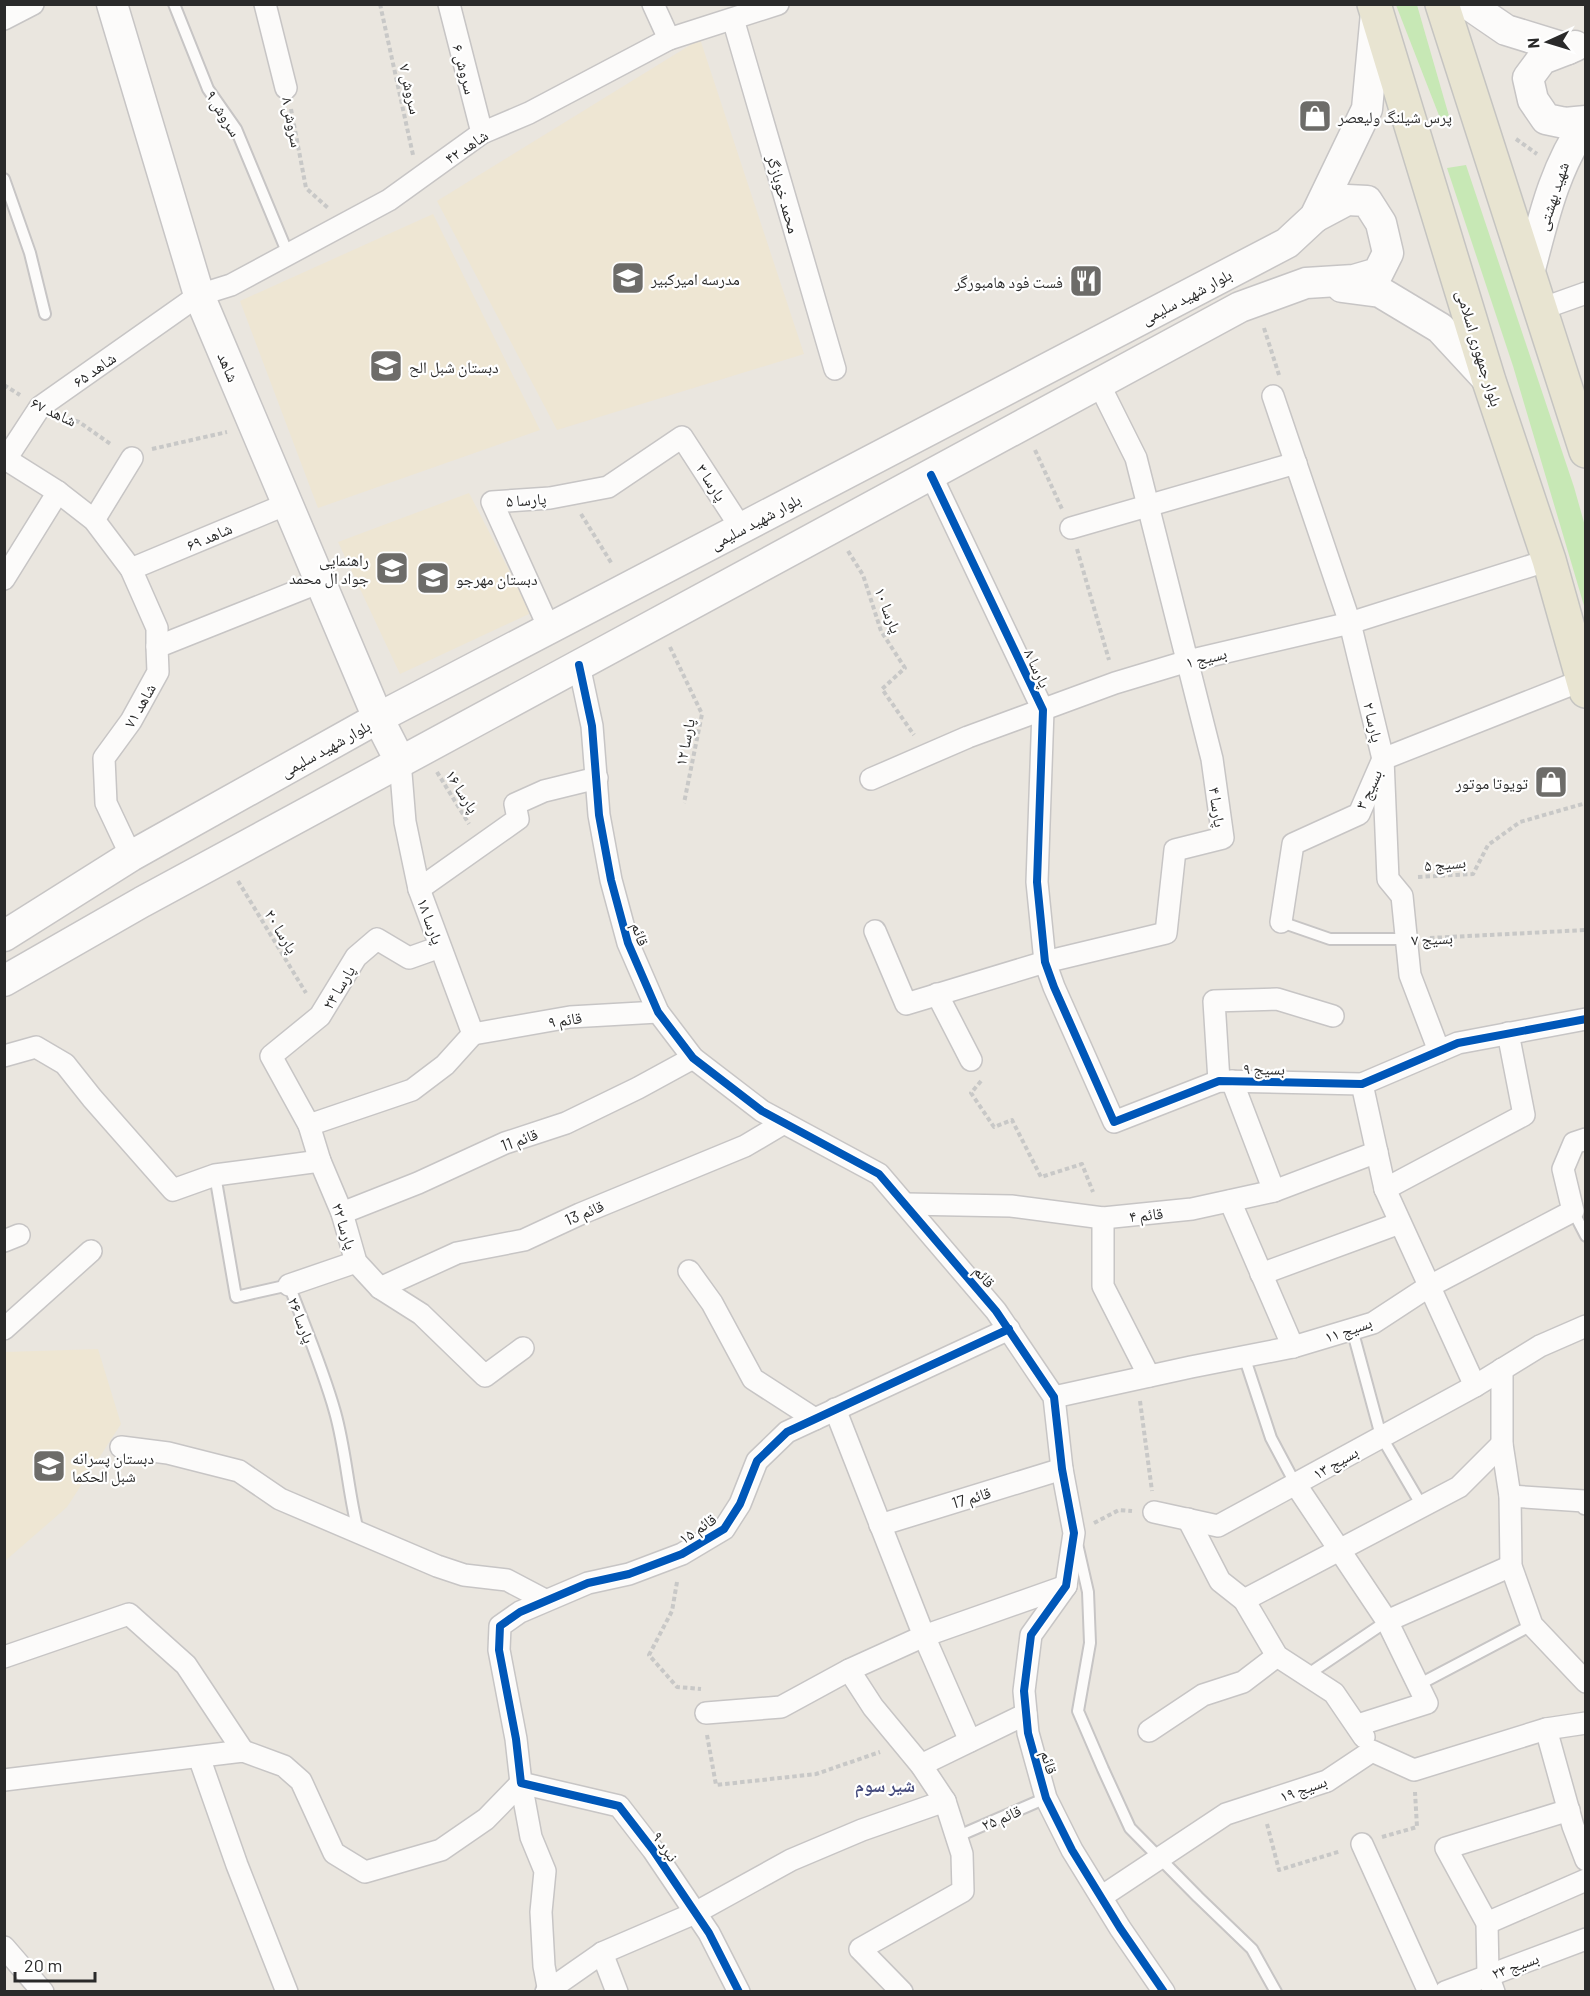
<svg xmlns="http://www.w3.org/2000/svg" width="1590" height="1996" viewBox="0 0 1590 1996" font-family="Barlow,'Noto Naskh Arabic',sans-serif">
<rect width="100%" height="100%" fill="#eae6df"/>
<!-- education -->
<g fill="#eee6d3">
<path d="M700 39 804 354 557 430 437 201Z"/>
<path d="M433 214 540 430 318 508 240 301Z"/>
<path d="M469 493 531 613 400 674 338 542Z"/>
<path d="M98 1349 121 1424 67 1507 5 1561V1352Z"/>
</g>
<!-- green -->
<g fill="#c7e8b5">
<path d="M1396 5H1417L1449 116 1440 118Z"/>
<path d="M1466 165 1574 487 1585 526V609L1513 366 1447 168Z"/>
</g>
<g fill="none" stroke-linecap="round" stroke-linejoin="round">
<defs>
<g id="lane">
<path d="M174 4 208 89 236 129 288 254"/>
<path d="M4 179 30 253 45 314"/>
<path d="M1281 922 1330 939H1406"/>
<path d="M215 1175 236 1297 289 1285C305 1327 323 1369 335 1412 346 1451 348 1492 358 1531"/>
<path d="M1573 1211 1586 1236"/>
<path d="M1352 1329 1381 1436 1422 1506"/>
<path d="M1244 1356 1271 1438 1296 1485"/>
<path d="M1078 1548 1088 1592 1090 1643 1078 1711 1103 1769 1130 1828 1198 1897 1252 1949 1276 1992"/>
<path d="M1307 1675 1387 1621"/>
<path d="M1418 1685 1532 1625"/>
<path d="M956 1837 1046 1798"/>
</g>
<g id="street">
<path d="M265 4 286 88"/>
<path d="M449 4 482 133"/>
<path d="M653 4 669 39"/>
<path d="M4 19 33 4"/>
<path d="M733 19 835 369"/>
<path d="M1541 309 1586 293"/>
<path d="M1273 396 1350 623 1383 759 1388 879 1402 896 1410 975 1439 1051"/>
<path d="M4 458 58 492 94 520 131 569 157 628V647"/>
<path d="M6 459 40 407 199 295 231 285 389 200 482 133 529 113 669 39 778 4"/>
<path d="M931 475 1043 710 1037 882 1045 962 1054 987 1114 1122 1219 1081 1362 1084 1458 1043 1586 1019"/>
<path d="M94 520 132 458"/>
<path d="M1071 528 1296 463"/>
<path d="M131 569 287 504"/>
<path d="M4 579 58 492"/>
<path d="M549 628 492 502 550 498 608 487 682 437 741 528"/>
<path d="M579 665 592 726 599 815 611 880 628 943 658 1012 693 1058 762 1111 879 1174 996 1311 1054 1397 1062 1469 1074 1533 1066 1586 1031 1635 1024 1691 1028 1733 1046 1798 1072 1850 1120 1928 1164 1992"/>
<path d="M871 779 968 737 1115 683 1188 661 1350 623 1549 560"/>
<path d="M131 856 106 803 104 758 131 721 158 672 157 647 320 582"/>
<path d="M419 889 518 819 515 804 544 791 597 778"/>
<path d="M1281 922 1293 844 1359 814 1383 759 1583 680"/>
<path d="M875 931 906 1004 1045 962 1166 933 1175 850 1223 838 1212 759 1136 458 1099 384"/>
<path d="M440 947 409 958 377 939 356 957 320 1016 271 1056 309 1125 320 1161 342 1213 356 1262 380 1288 421 1314 485 1376 523 1348"/>
<path d="M937 994 971 1060"/>
<path d="M473 1034 570 1017 658 1012"/>
<path d="M4 1056 36 1047 65 1064 92 1098 173 1190 215 1175 320 1161"/>
<path d="M1219 1081 1214 1001 1277 999 1333 1016"/>
<path d="M1232 1081 1274 1191"/>
<path d="M1362 1084 1385 1189 1475 1386"/>
<path d="M309 1125 412 1090 445 1065 473 1034 419 889 405 822 400 761"/>
<path d="M1385 1189 1524 1115 1508 1033"/>
<path d="M1230 1201 1293 1347"/>
<path d="M906 1204 1011 1206 1103 1218 1192 1209 1274 1191 1377 1152"/>
<path d="M342 1213 418 1183 505 1143 566 1123 638 1088 693 1058"/>
<path d="M1103 1218V1286L1149 1376"/>
<path d="M4 1241 19 1235"/>
<path d="M689 1271 712 1303 753 1379 815 1419"/>
<path d="M1261 1274 1400 1223"/>
<path d="M289 1285 356 1262"/>
<path d="M380 1288 457 1253 524 1240 580 1214 745 1146 784 1123"/>
<path d="M4 1329 91 1251"/>
<path d="M1502 1369V1444L1510 1496 1511 1566 1532 1625 1586 1682"/>
<path d="M1054 1397 1191 1367 1293 1347 1373 1323 1428 1287 1573 1211 1563 1169 1574 1143 1586 1139"/>
<path d="M835 1409 924 1636 970 1741"/>
<path d="M121 1447 168 1453 239 1471 280 1499 437 1566 464 1575 507 1580 545 1600"/>
<path d="M1296 1485 1387 1621 1427 1703 1358 1725"/>
<path d="M1510 1496 1584 1501 1586 1504"/>
<path d="M1154 1512 1218 1526 1475 1386 1540 1346 1586 1326"/>
<path d="M1188 1519 1220 1581 1244 1600 1277 1656 1334 1693 1364 1737"/>
<path d="M880 1525 1062 1469"/>
<path d="M1244 1600 1459 1487 1502 1444"/>
<path d="M1387 1621 1511 1566"/>
<path d="M4 1657 129 1614 186 1665 243 1751"/>
<path d="M849 1670 873 1707 921 1765 945 1801 962 1854 963 1891 860 1949 902 1992"/>
<path d="M706 1713 781 1707 849 1670 924 1636 1066 1586"/>
<path d="M1546 1729 1573 1826 1586 1860"/>
<path d="M1149 1731 1203 1695 1243 1682 1277 1656"/>
<path d="M199 1757 237 1865 287 1992"/>
<path d="M921 1765 1026 1714"/>
<path d="M4 1780 243 1751 284 1766 301 1781 334 1853 365 1872 441 1850 486 1819 521 1783 531 1837 545 1871 541 1912 544 1966 549 1992"/>
<path d="M1362 1844 1429 1992"/>
<path d="M1101 1897 1226 1814 1327 1781 1372 1751 1414 1770 1546 1729 1586 1723"/>
<path d="M1487 1923 1586 1880"/>
<path d="M4 1947 43 1992"/>
<path d="M602 1953 617 1992"/>
<path d="M546 1992 602 1953 695 1913 791 1860 862 1830 945 1801"/>
<path d="M739 1992 709 1933 653 1850 619 1806 521 1783 516 1739 499 1650 500 1626 520 1612 588 1583 629 1574 682 1554 724 1529 740 1504 757 1461 787 1432 1009 1329"/>
<path d="M1445 1992 1586 1939"/>
<path d="M1494 1992 1488 1975 1487 1923 1446 1848 1569 1810"/>
</g>
<g id="secondary">
<path d="M112 4 199 295 378 718 400 761"/>
<path d="M1468 4 1506 30 1568 49 1575 46"/>
<path d="M1568 49 1542 59 1528 78 1533 100 1546 119 1565 123 1586 121"/>
<path d="M1529 273C1543 220 1554 168 1586 123"/>
<path d="M1342 287 1380 292 1440 328 1489 381"/>
<path d="M4 936 131 856 378 718 1287 243 1315 217 1367 109 1376 13"/>
<path d="M4 981 142 902 1240 307 1306 283 1354 280 1378 273 1388 253 1381 223 1367 201 1347 200 1315 217"/>
</g>
<g id="primary">
<path d="M1374 4 1489 381 1549 560 1586 691"/>
<path d="M1442 4 1586 451"/>
</g>
</defs>
<!-- lane casing -->
<use href="#lane" stroke="#c7c5c5" stroke-width="14"/>
<!-- street casing -->
<use href="#street" stroke="#c7c5c5" stroke-width="24"/>
<!-- secondary casing -->
<use href="#secondary" stroke="#c7c5c5" stroke-width="33"/>
<!-- primary casing -->
<use href="#primary" stroke="#c5c4c1" stroke-width="36"/>
<!-- path -->
<g stroke="#c8c8c7" stroke-width="4" stroke-dasharray="4.5 3" stroke-linecap="butt">
<path d="M380 4 413 155"/>
<path d="M291 109 306 188 328 208"/>
<path d="M1516 139 1537 154"/>
<path d="M1264 328 1279 375"/>
<path d="M4 385 20 395"/>
<path d="M68 418 79 422 112 445"/>
<path d="M152 449 227 432"/>
<path d="M1035 450 1062 509"/>
<path d="M581 514 612 564"/>
<path d="M1077 549 1109 660"/>
<path d="M848 551 863 575 881 631 905 668 882 689 914 735"/>
<path d="M670 647 702 714 684 803"/>
<path d="M437 772 469 824"/>
<path d="M1418 877 1473 874 1488 845 1520 822 1586 803"/>
<path d="M238 881 306 993"/>
<path d="M1430 938 1586 930"/>
<path d="M981 1081 971 1093 994 1127 1012 1120 1041 1177 1082 1164 1093 1192"/>
<path d="M1140 1401 1152 1491"/>
<path d="M1094 1523 1119 1510 1132 1511"/>
<path d="M677 1582 672 1611 649 1655 677 1687 701 1689"/>
<path d="M707 1735 716 1785 816 1774 880 1752"/>
<path d="M1267 1824 1279 1870 1341 1851"/>
<path d="M1382 1837 1417 1827 1415 1792"/>
</g>
<!-- lane -->
<use href="#lane" stroke="#fcfbfa" stroke-width="10"/>
<!-- street -->
<use href="#street" stroke="#fcfbfa" stroke-width="21"/>
<!-- secondary -->
<use href="#secondary" stroke="#fcfbfa" stroke-width="30"/>
<!-- primary -->
<use href="#primary" stroke="#e8e4d1" stroke-width="33"/>
<defs>
<g id="cycleway">
<path d="M931 475 1043 710 1037 882 1045 962 1054 987 1114 1122 1219 1081 1362 1084 1458 1043 1586 1019"/>
<path d="M579 665 592 726 599 815 611 880 628 943 658 1012 693 1058 762 1111 879 1174 996 1311 1054 1397 1062 1469 1074 1533 1066 1586 1031 1635 1024 1691 1028 1733 1046 1798 1072 1850 1120 1928 1164 1992"/>
<path d="M739 1992 709 1933 653 1850 619 1806 521 1783 516 1739 499 1650 500 1626 520 1612 588 1583 629 1574 682 1554 724 1529 740 1504 757 1461 787 1432 1009 1329"/>
</g>
</defs>
<!-- cycleway casing -->
<use href="#cycleway" stroke="#fff" stroke-width="11"/>
<!-- cycleway -->
<use href="#cycleway" stroke="#0057b8" stroke-width="8"/>
</g>
<!-- icons -->
<defs>
<symbol id="shop-square" viewBox="-11 -11 22 22"><rect x="-9" y="-9" width="18" height="18" rx="4" fill="#6d6c69" stroke="#fff"/><path d="M-5-2.5h2.3a2.7 3.5 0 0 1 5.4 0H5L5.5 6h-11ZM-1.5-2.5h3a1.5 2.3 0 0 0-3 0Z" fill="#fff"/></symbol>
<symbol id="school-square" viewBox="-11 -11 22 22"><rect x="-9" y="-9" width="18" height="18" rx="4" fill="#6d6c69" stroke="#fff"/><path d="M0-5L7-2L0 1L-7-2ZM-4 1L0 2.5L4 1V4Q0 6-4 4Z" fill="#fff"/></symbol>
<symbol id="restaurant-square" viewBox="-11 -11 22 22"><rect x="-9" y="-9" width="18" height="18" rx="4" fill="#6d6c69" stroke="#fff"/><path d="M-5-6h1v4h1v-4h1v4h1v-4h1v5L-1.5 .5V6h-2V.5L-5-1ZM5-6V6H3V1.5H1.5Q1.5-4 5-6Z" fill="#fff"/></symbol>
</defs>
<g fill-rule="evenodd">
<use href="#shop-square" x="1296" y="97" width="38" height="38"/>
<use href="#school-square" x="609" y="259" width="38" height="38"/>
<use href="#restaurant-square" x="1067" y="262" width="38" height="38"/>
<use href="#school-square" x="367" y="347" width="38" height="38"/>
<use href="#school-square" x="373" y="549" width="38" height="38"/>
<use href="#school-square" x="414" y="559" width="38" height="38"/>
<use href="#shop-square" x="1532" y="763" width="38" height="38"/>
<use href="#school-square" x="30" y="1447" width="38" height="38"/>
</g>
<g text-anchor="middle" dominant-baseline="central" stroke-width="4.5" stroke-linejoin="round" paint-order="stroke">
<!-- street labels -->
<g font-size="16" fill="#2a2a2a" stroke="#fff">
<text transform="translate(465 69) rotate(75)">سروش ۶</text>
<text transform="translate(411 89) rotate(77)">سروش ۷</text>
<text transform="translate(224 113) rotate(58)">سروش ۹</text>
<text transform="translate(293 122) rotate(79)">سروش ۸</text>
<text transform="translate(466 146) rotate(-34)">شاهد ۴۲</text>
<text transform="translate(784 194) rotate(74)">محمد خوبازگر</text>
<text transform="translate(1552 196) rotate(-72)">شهید بهشتی</text>
<text transform="translate(1186 296) rotate(-28)">بلوار شهید سلیمی</text>
<text transform="translate(1480 348) rotate(73)">بلوار جمهوری اسلامی</text>
<text transform="translate(229 367) rotate(67)">شاهد</text>
<text transform="translate(94 369) rotate(-35)">شاهد ۶۵</text>
<text transform="translate(54 411) rotate(25)">شاهد ۶۷</text>
<text transform="translate(712 482) rotate(57)">پارسا ۳</text>
<text transform="translate(526 499) rotate(-4)">پارسا ۵</text>
<text transform="translate(755 521) rotate(-28)">بلوار شهید سلیمی</text>
<text transform="translate(209 536) rotate(-23)">شاهد ۶۹</text>
<text transform="translate(889 610) rotate(69)">پارسا ۱۰</text>
<text transform="translate(1206 657) rotate(-14)">بسیج ۱</text>
<text transform="translate(1038 668) rotate(65)">پارسا ۸</text>
<text transform="translate(139 705) rotate(-60)">شاهد ۷۱</text>
<text transform="translate(1374 722) rotate(77)">پارسا ۲</text>
<text transform="translate(684 742) rotate(-79)">پارسا ۱۲</text>
<text transform="translate(325 748) rotate(-29)">بلوار شهید سلیمی</text>
<text transform="translate(1368 789) rotate(-65)">بسیج ۳</text>
<text transform="translate(463 791) rotate(58)">پارسا ۱۶</text>
<text transform="translate(1218 807) rotate(82)">پارسا ۴</text>
<text transform="translate(1445 863) rotate(-5)">بسیج ۵</text>
<text transform="translate(431 921) rotate(70)">پارسا ۱۸</text>
<text transform="translate(282 931) rotate(59)">پارسا ۲۰</text>
<text transform="translate(641 934) rotate(72)">قائم</text>
<text transform="translate(1432 938) rotate(-3)">بسیج ۷</text>
<text transform="translate(338 987) rotate(-59)">پارسا ۲۴</text>
<text transform="translate(565 1019) rotate(-8)">قائم ۹</text>
<text transform="translate(1264 1068) rotate(1)">بسیج ۹</text>
<text transform="translate(519 1139) rotate(-20)">قائم 11</text>
<text transform="translate(584 1212) rotate(-23)">قائم 13</text>
<text transform="translate(1146 1214) rotate(-6)">قائم ۴</text>
<text transform="translate(345 1226) rotate(72)">پارسا ۲۲</text>
<text transform="translate(985 1276) rotate(50)">قائم</text>
<text transform="translate(302 1320) rotate(69)">پارسا ۲۶</text>
<text transform="translate(1348 1329) rotate(-19)">بسیج ۱۱</text>
<text transform="translate(1335 1462) rotate(-30)">بسیج ۱۳</text>
<text transform="translate(971 1497) rotate(-17)">قائم 17</text>
<text transform="translate(697 1528) rotate(-34)">قائم ۱۵</text>
<text transform="translate(1050 1762) rotate(74)">قائم</text>
<text transform="translate(1303 1788) rotate(-20)">بسیج ۱۹</text>
<text transform="translate(1001 1817) rotate(-23)">قائم ۲۵</text>
<text transform="translate(666 1846) rotate(55)">نبرد ۹</text>
<text transform="translate(1515 1965) rotate(-20)">بسیج ۲۳</text>
</g>
<!-- poi labels -->
<g font-size="16" fill="#2a2a2a" stroke="#fff" text-anchor="start">
<text x="1338" y="116">پرس شیلنگ ولیعصر</text>
<text x="651" y="278">مدرسه امیرکبیر</text>
<text x="1063" y="281" text-anchor="end">فست فود هامبورگر</text>
<text x="409" y="366">دبستان شبل الح</text>
<text x="369" y="559" text-anchor="end">راهنمایی<tspan x="369" dy="18">جواد ال محمد</tspan></text>
<text x="456" y="578">دبستان مهرجو</text>
<text x="1528" y="782" text-anchor="end">تویوتا موتور</text>
<text x="72" y="1457">دبستان پسرانه<tspan x="72" dy="18">شبل الحکما</tspan></text>
</g>
<!-- neighbourhood labels -->
<g font-size="18" font-weight="bold" fill="#474d7f" stroke="#fff">
<text x="885" y="1785">شیر سوم</text>
</g>
</g>
<!-- border -->
<rect width="1590" height="1996" fill="none" stroke="#2a2a2a" stroke-width="12"/>
<!-- north arrow -->
<g transform="translate(1548 42) rotate(266)" stroke="#ffffff" stroke-width="4.5" paint-order="stroke">
<path d="M0-4.5L10 22L0 15L-10 22Z" fill="#2a2a2a"/>
<text y="-9" font-size="16" font-weight="bold" text-anchor="middle" fill="#2a2a2a">N</text>
</g>
<!-- scale -->
<path d="M15 1972v9h80v-9" fill="none" stroke="#2a2a2a" stroke-width="3"/>
<text x="24" y="1972" font-size="18" fill="#2a2a2a" stroke="#ffffff" stroke-width="4.5" paint-order="stroke">20 m</text>
</svg>
